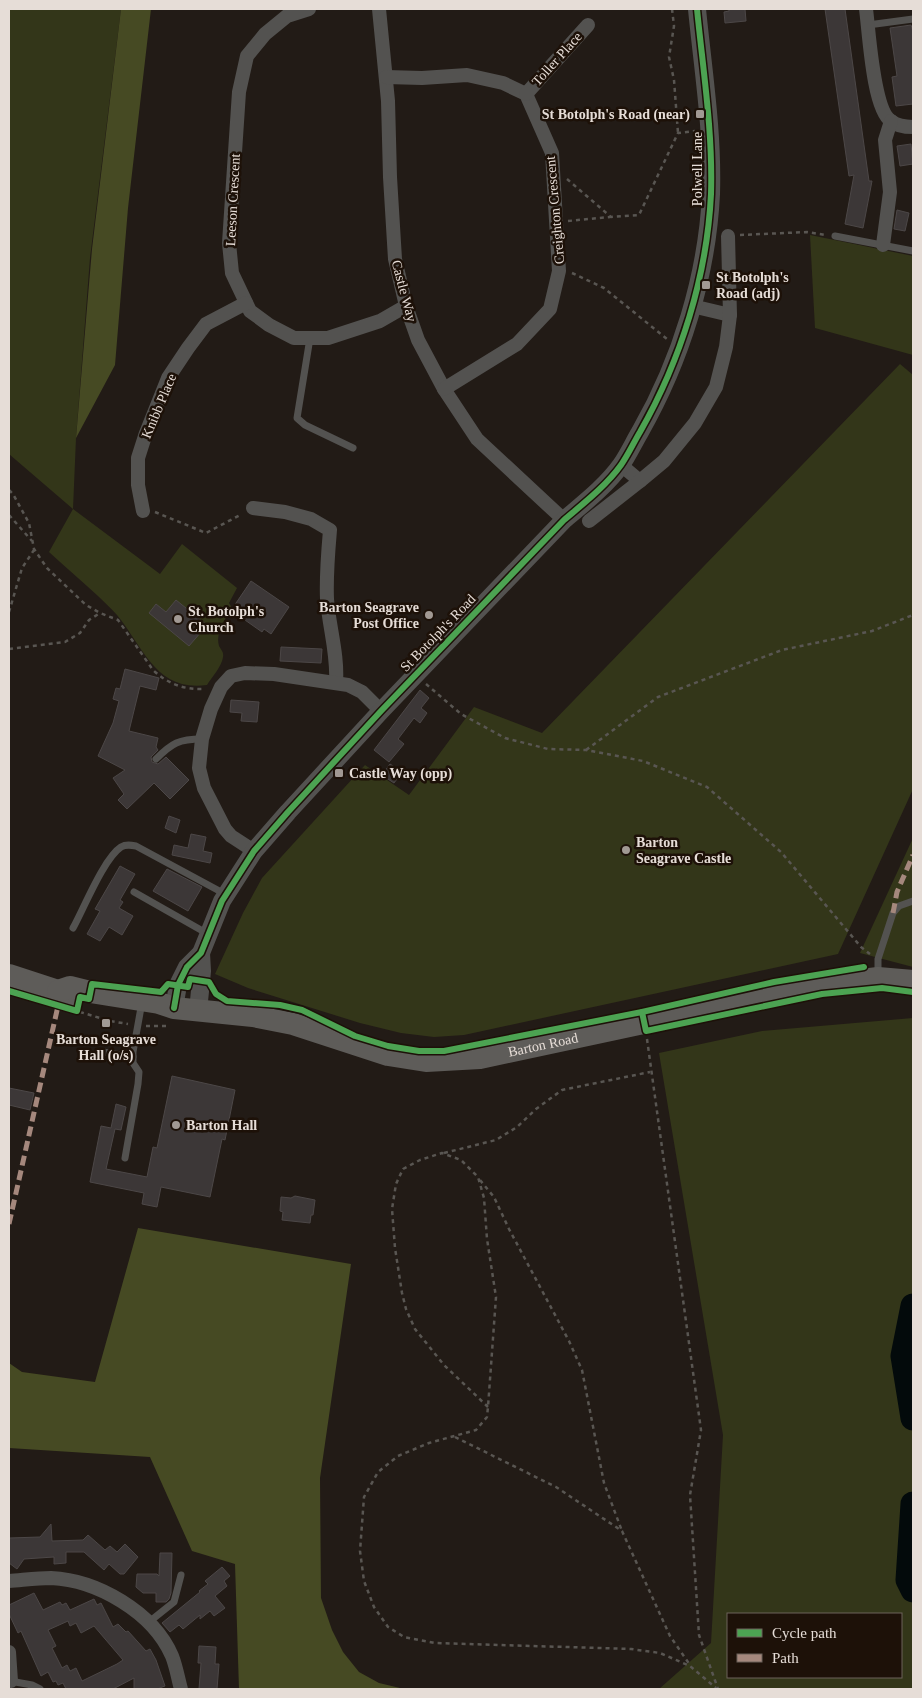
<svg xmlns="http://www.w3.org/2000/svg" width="922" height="1698" viewBox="0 0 922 1698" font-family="'Times New Roman',serif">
<rect width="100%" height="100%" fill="#221b16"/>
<!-- green -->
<g fill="#333619" fill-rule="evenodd">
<path d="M9 9H121L90 258 76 438 73 509 160 574 182 544 237 588 229 603 232 608C226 619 215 632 219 646 221 650 224 652 223 657 222 666 212 677 207 685 156 692 144 648 117 615 111 608 104 602 98 596 82 581 65 567 49 552L73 509 9 454Z"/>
<path d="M810 235 913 256V355L815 328Z"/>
<path d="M900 364 913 375V789L838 954 464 1035 434 1037 401 1033 360 1023 248 988 215 974 243 913 262 878 365 765 409 795 474 707 542 733Z"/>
<path d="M913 838V967L860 953Z"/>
<path d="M913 1018V1689H659L711 1643 723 1435 659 1053 762 1031ZM901 1614V1677H728V1614Z"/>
</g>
<!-- forest -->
<g fill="#464a23">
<path d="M121 9H151L128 208 115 365 76 438 92 249Z"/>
<path d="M138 1228 351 1264 320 1478 321 1598 332 1630 343 1652 359 1672 379 1683 400 1688 517 1689H239L235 1564 192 1551 150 1457 9 1448V1363L22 1372 95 1382Z"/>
</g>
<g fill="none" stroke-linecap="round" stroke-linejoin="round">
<!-- river -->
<g stroke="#030a0b" stroke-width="25">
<path d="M913 1306 903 1356 913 1418"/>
<path d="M913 1504 908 1580 913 1590"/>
</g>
</g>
<!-- building -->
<g fill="#3c3737" stroke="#4c4747" fill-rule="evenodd">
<path d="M729 9H745L746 21 725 23 724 12 729 11Z"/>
<path d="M825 9H845L869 181H872L863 228 845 224 854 175 849 176Z"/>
<path d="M911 25 913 31V104L896 106 892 77 897 76 890 28Z"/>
<path d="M911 144 913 164 900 166 897 146Z"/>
<path d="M897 210 909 213 905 231 894 229Z"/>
<path d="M251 581 289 607 271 634 264 629 262 632 235 613 238 609 234 606Z"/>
<path d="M176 600 207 625 189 646 149 613 156 604 166 612Z"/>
<path d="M281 647 322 649 321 663 280 661Z"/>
<path d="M125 669 159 678 156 690 140 686 129 731 158 738 156 747 158 750 151 757 152 762 158 764 166 757 189 780 170 799 154 783 127 809 118 800 124 794 113 778 125 770 98 756 113 723 119 701 113 699 116 688 120 689Z"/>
<path d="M420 690 429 698 421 708 427 713 420 723 414 718 398 739 404 744 389 762 374 750Z"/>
<path d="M231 700 259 702 257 722 241 721 242 713 230 712Z"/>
<path d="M390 764 402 772 394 783 382 775Z"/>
<path d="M169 816 180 820 176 833 165 828Z"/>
<path d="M191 834 206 837 203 851 212 853 210 863 172 855 174 845 188 848Z"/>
<path d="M120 866 135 874 120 900 123 902 119 908 133 916 122 935 109 927 100 941 87 934 100 911 95 909Z"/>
<path d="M167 869 202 887 188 911 153 891Z"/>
<path d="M172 1076 235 1090 225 1140 222 1139 210 1197 161 1187 157 1207 142 1204 144 1193 90 1182 101 1126 111 1128 116 1104 126 1107 121 1130 115 1129 106 1169 147 1177 153 1147 157 1148Z"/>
<path d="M9 1088 34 1093 30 1110 9 1105Z"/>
<path d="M295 1196 315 1200 313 1215H311L310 1223 282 1220 283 1212 280 1211 281 1197 291 1198Z"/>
<path d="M51 1524 52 1541 83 1540 88 1535 105 1550 110 1546 117 1552 125 1544 138 1557 124 1574H120L109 1564 104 1570 84 1552H66V1563L54 1564V1557L24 1559 17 1569 9 1563V1538L40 1537Z"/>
<path d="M160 1553H172L171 1593 169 1599 166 1602H156V1593H143L136 1587 137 1574H157L159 1576Z"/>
<path d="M222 1567 230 1576 224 1581 227 1586 215 1596 225 1608 214 1616 210 1611 200 1619V1615L183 1629 179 1625 170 1632 162 1623 200 1592 199 1591 208 1584 205 1581Z"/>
<path d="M34 1593 43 1610 60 1602 62 1605 66 1603 70 1610 94 1599 97 1605 101 1603 113 1627 118 1624 126 1632 128 1631 146 1651 150 1649 156 1660 165 1686 157 1689H134V1678L113 1689H66L63 1683 58 1685 56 1681 53 1682 48 1672 41 1676 21 1631 18 1633 9 1614V1605ZM68 1621 70 1626 76 1623 81 1633 94 1626 123 1660 117 1664 82 1681 76 1668 70 1671 67 1665 62 1668 52 1648 56 1646 48 1630Z"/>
<path d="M199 1646 216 1647 215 1664H219L217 1689H199L201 1663H198Z"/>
</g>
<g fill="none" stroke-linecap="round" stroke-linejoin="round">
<!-- path -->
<g stroke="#595652" stroke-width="2.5" stroke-dasharray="4 4" stroke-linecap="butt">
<path d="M672 9 674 26 669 57 674 80 678 133"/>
<path d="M567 179 611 217 639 215 678 133 695 131"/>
<path d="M568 221 610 217"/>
<path d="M740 235 807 232 826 235"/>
<path d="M572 273 604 288 667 339"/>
<path d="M9 490 13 494 29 523 34 549 47 568 86 605 100 613 118 620 153 670C168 684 184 690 205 689"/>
<path d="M155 512 206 533 242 514"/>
<path d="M9 515 32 541"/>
<path d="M9 612 22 568 34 550"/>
<path d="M9 649 65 642 80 633 89 620 100 613"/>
<path d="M426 684 461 714 505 738 548 749 586 750 643 761 707 787 781 852 861 947 870 954"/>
<path d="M586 750 658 697 782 650 872 631 913 615"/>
<path d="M80 1012 110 1021 128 1024"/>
<path d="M146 1026H168"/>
<path d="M647 1039 701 1430 690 1495 699 1635 718 1689"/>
<path d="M444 1153 496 1140 517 1127 536 1109 562 1090 650 1072"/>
<path d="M480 1180 494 1197 509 1229 569 1341 582 1370 604 1483 622 1531"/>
<path d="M488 1407 444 1365 415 1329 406 1309 402 1293 395 1248 392 1209 396 1184 403 1169 420 1160 442 1153 461 1160 478 1177 484 1198 487 1239 496 1297 488 1407 487 1417 476 1430 429 1443 398 1456 378 1472 364 1497 360 1551 364 1581 374 1607 388 1627 404 1637 435 1643 631 1649 660 1653 690 1666 716 1688"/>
<path d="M455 1437 556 1487 622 1531 670 1636 690 1665"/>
</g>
<!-- service -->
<g stroke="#535250" stroke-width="7">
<path d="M868 25 913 19"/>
<path d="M835 236 913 251"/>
<path d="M310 338 297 418 305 425 353 448"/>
<path d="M156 759C172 743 179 739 202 739"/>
<path d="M134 892 208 934"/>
<path d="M73 928C84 908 104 858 121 847 126 844 131 845 136 846L225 894"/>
<path d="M878 975V959L893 913 899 906 913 901"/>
<path d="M103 1052 133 1057"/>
<path d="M125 1158 138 1084 139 1072 133 1063V1052L142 1002"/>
<path d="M149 1622 174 1602 181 1575"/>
<path d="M10 1681 32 1685 40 1689"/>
</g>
<!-- minor -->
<g stroke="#535250" stroke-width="14">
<path d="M309 9 287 16 265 34 247 56 239 92 229 243 232 273 250 311 269 325 294 338H328L380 321 406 306"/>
<path d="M379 9 388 101 390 177 395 259 406 306 418 340 444 389 477 439 564 520"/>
<path d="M866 9C869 31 873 110 891 121 897 126 906 127 913 127"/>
<path d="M386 77 422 78 467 75 503 83 526 94 552 153 559 271 550 309 517 344 444 389"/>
<path d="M526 94 588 25"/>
<path d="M883 245 890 192 885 140 891 121"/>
<path d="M692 306 730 315"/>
<path d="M621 465 640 481"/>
<path d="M253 508 285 512 311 519 330 530C328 553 326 575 327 599 329 627 338 654 336 683"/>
<path d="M143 511 138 485V458L146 433 168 378 188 348 206 324 246 303"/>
<path d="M589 521 640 481 664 461 695 423 716 387 726 347 730 315 728 236"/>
<path d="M254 851 231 836 225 829 204 788 199 768 202 739 211 709 221 687 231 676 245 673 274 674 348 685 362 692 381 711"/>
<path d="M9 1581C23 1580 37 1578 51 1578 97 1580 153 1612 172 1656 176 1666 178 1678 181 1689"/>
<path d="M9 1652 11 1681"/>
</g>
<!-- tertiary -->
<g stroke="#535250" stroke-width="18">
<path d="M174 1008 178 985 187 967 201 953 222 901 254 851 288 812 381 711 564 520C584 503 606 486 621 465 628 455 634 442 640 432 681 360 707 276 711 194 713 132 703 70 697 9"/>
<path d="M198 1011 202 971 201 953"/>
</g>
<!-- primary -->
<g stroke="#5e5c59" stroke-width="22">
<path d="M9 975 58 991 70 1000"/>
<path id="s1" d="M58 991 70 987 90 992 159 1003 174 1008 253 1016 293 1024 388 1055 426 1061 480 1058 821 985 878 978 913 981"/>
</g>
<!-- quiet -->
<g stroke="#a5887d" stroke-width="5" stroke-dasharray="10 5" stroke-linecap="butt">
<path d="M893 913 897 892 913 855"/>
<path d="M9 1224 58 1006"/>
</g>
<defs>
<g id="cycleway">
<path d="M9 991 77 1011 80 997 89 999 92 984 161 992 168 984 188 987 190 979 209 982 216 994 227 1001 280 1005 302 1010 355 1036 388 1046 419 1051H444L642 1012 774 982 864 967"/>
<path d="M174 1008 178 985 187 967 201 953 222 901 254 851 288 812 381 711 564 520C584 503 606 486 621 465 628 455 634 442 640 432 681 360 707 276 711 194 713 132 703 70 697 9"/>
<path d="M642 1012 646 1031 822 994 882 988 913 992"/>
</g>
</defs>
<!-- cycleway casing -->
<use href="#cycleway" stroke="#1d1108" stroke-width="9"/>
<!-- cycleway -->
<use href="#cycleway" stroke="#4ca352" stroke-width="6"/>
</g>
<!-- markers -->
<g fill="#a19993" stroke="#1d1108" stroke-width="2">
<rect x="695" y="109" width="10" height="10" rx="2.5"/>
<rect x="701" y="280" width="10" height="10" rx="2.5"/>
<circle cx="429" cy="615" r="5"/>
<circle cx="178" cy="619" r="5"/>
<rect x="334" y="768" width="10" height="10" rx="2.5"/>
<circle cx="626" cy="850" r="5"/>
<rect x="101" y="1018" width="10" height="10" rx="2.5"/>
<circle cx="176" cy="1125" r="5"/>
</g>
<g text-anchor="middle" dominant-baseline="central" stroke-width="5" stroke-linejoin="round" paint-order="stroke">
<!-- street labels -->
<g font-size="14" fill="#e6ddd7" stroke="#1d1108">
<text transform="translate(557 59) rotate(-48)">Toller Place</text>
<text transform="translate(697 169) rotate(-90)">Polwell Lane</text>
<text transform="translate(233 200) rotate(-87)">Leeson Crescent</text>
<text transform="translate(555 210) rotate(-95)">Creighton Crescent</text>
<text transform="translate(404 291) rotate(75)">Castle Way</text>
<text transform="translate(159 406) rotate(-67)">Knibb Place</text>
<text transform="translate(438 633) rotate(-46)">St Botolph's Road</text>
<text stroke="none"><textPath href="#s1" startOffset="496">Barton Road</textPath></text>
</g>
<!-- poi labels -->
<g font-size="14" font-weight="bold" fill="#e6ddd7" stroke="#1d1108" text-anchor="start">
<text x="690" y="114" text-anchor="end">St Botolph's Road (near)</text>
<text x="716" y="277">St Botolph's<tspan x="716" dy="16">Road (adj)</tspan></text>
<text x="419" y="607" text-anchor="end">Barton Seagrave<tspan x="419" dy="16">Post Office</tspan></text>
<text x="188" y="611">St. Botolph's<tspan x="188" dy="16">Church</tspan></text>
<text x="349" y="773">Castle Way (opp)</text>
<text x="636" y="842">Barton<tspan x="636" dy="16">Seagrave Castle</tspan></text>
<text x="106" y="1039" text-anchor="middle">Barton Seagrave<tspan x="106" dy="16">Hall (o/s)</tspan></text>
<text x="186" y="1125">Barton Hall</text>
</g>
</g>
<!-- border -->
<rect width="922" height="1698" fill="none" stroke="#e6ddd7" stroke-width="20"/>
<!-- legend -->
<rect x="727" y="1613" width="175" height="65" fill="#1d1108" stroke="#6d635b"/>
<rect x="737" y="1629" width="25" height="8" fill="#4ca352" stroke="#6d635b"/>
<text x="772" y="1638" font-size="15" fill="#e6ddd7">Cycle path</text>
<rect x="737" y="1654" width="25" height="8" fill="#a5887d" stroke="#6d635b"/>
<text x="772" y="1663" font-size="15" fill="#e6ddd7">Path</text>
</svg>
